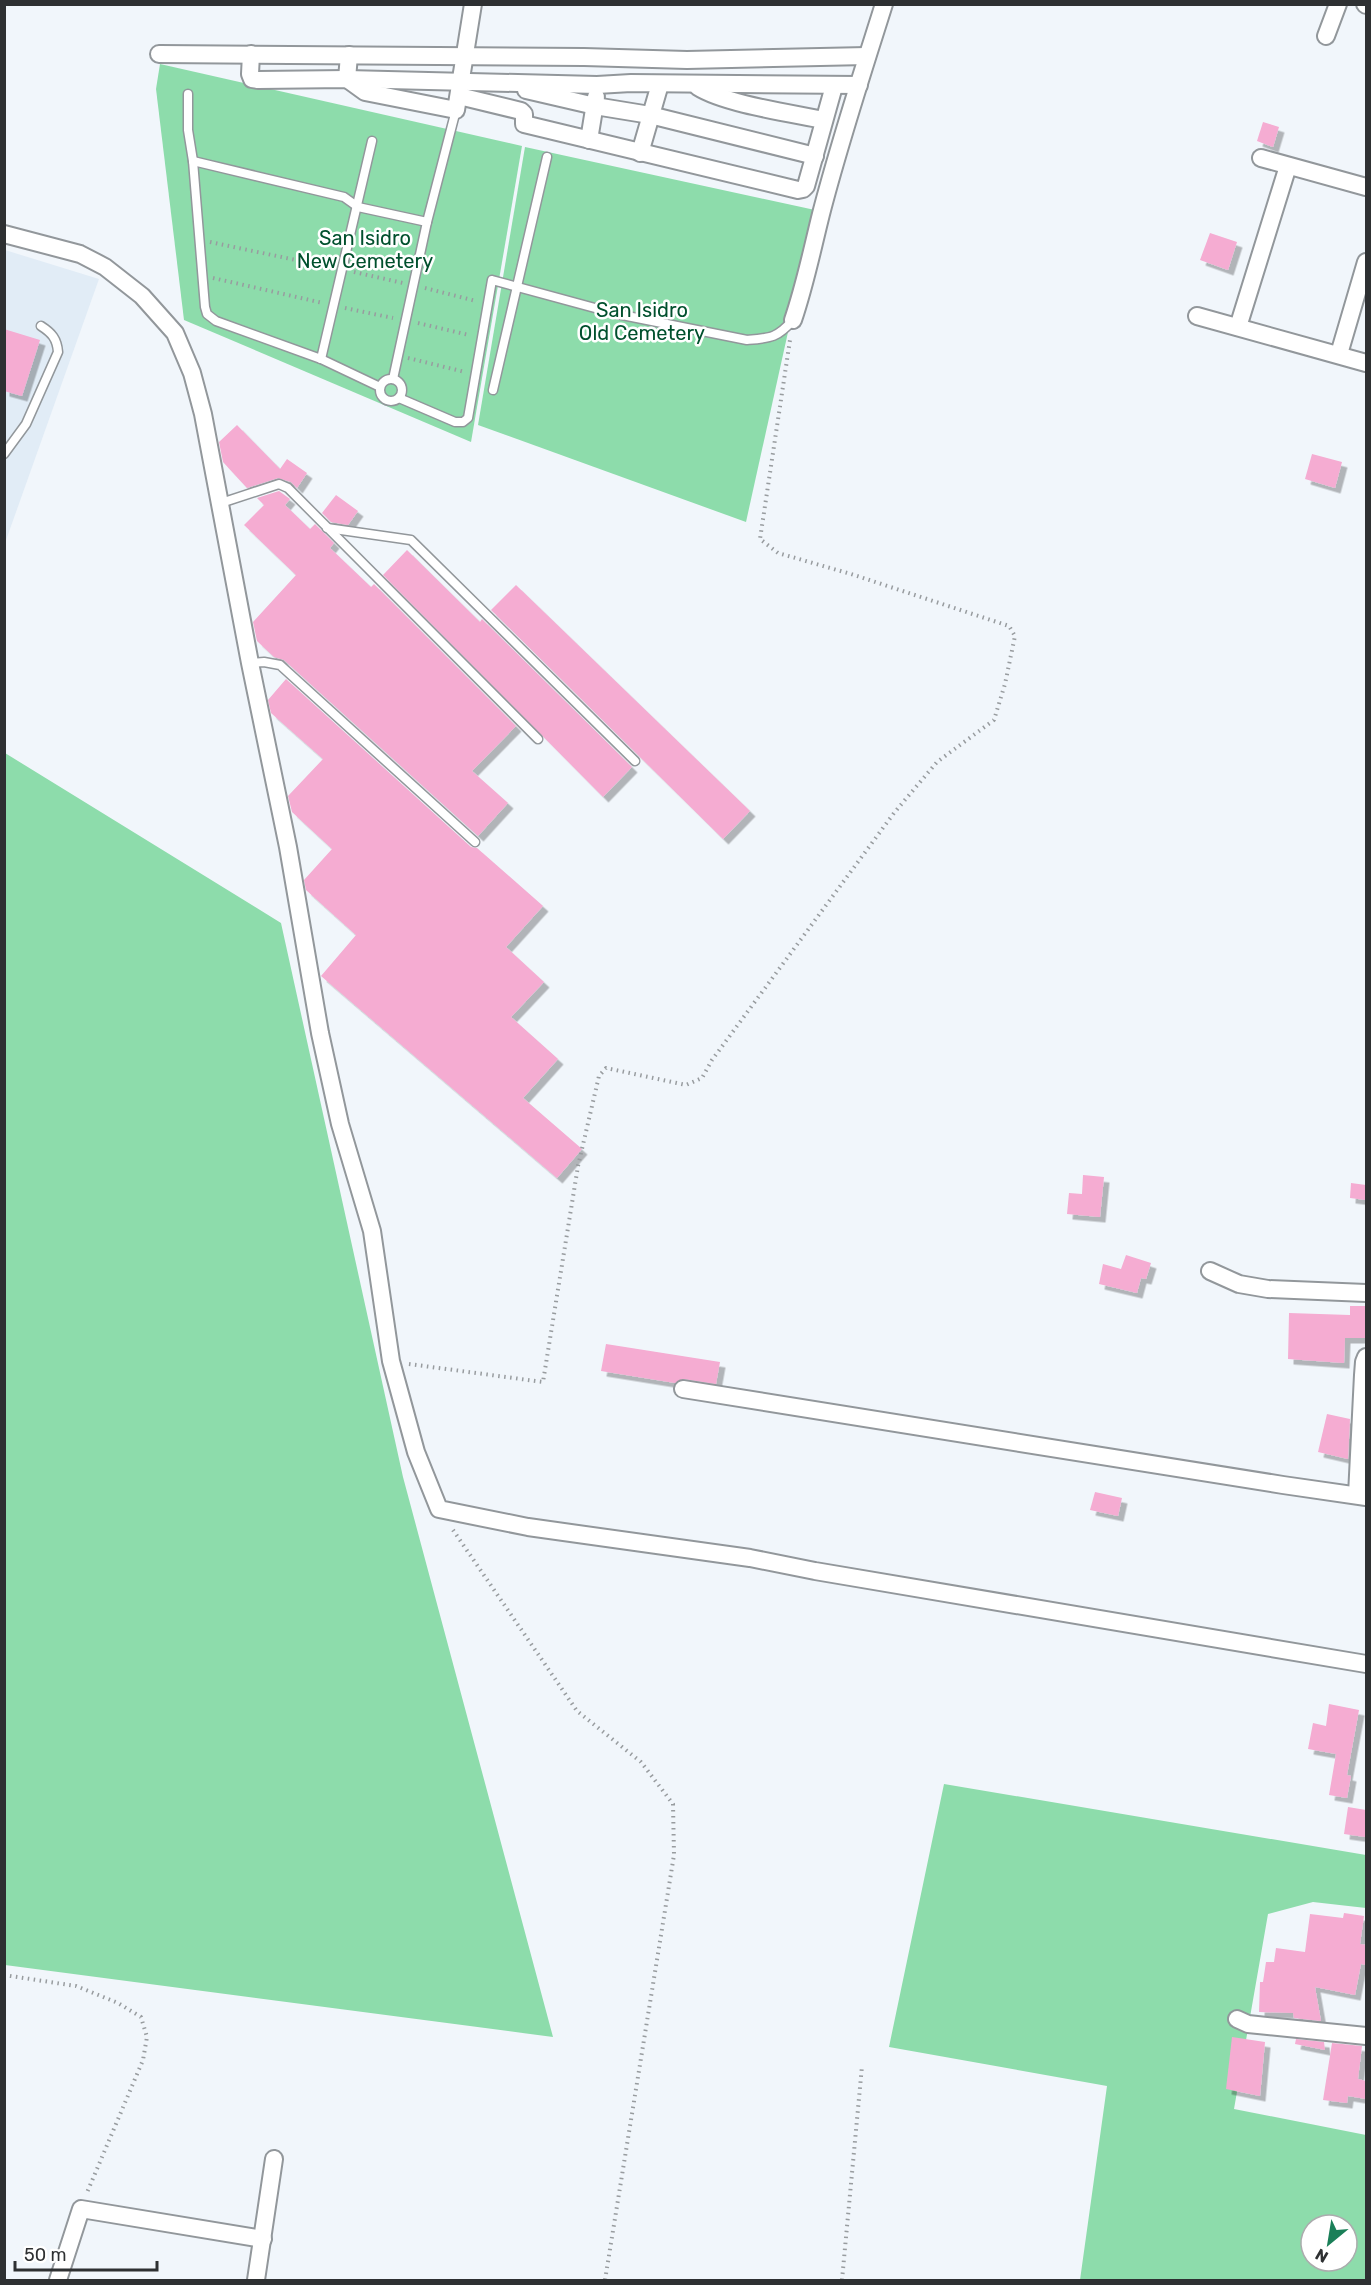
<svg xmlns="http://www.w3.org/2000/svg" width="1371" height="2285" viewBox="0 0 1371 2285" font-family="Rubik,sans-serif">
<defs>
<filter id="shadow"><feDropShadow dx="5.5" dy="5.5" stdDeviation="0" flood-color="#0004"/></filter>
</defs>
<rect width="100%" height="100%" fill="#f1f6fb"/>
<!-- built -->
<path fill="#e1ecf6" d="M5 250 99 279 5 543Z"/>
<!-- green -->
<g fill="#8ddcab" fill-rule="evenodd">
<path d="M160 64 522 146 471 442 184 320 156 89Z"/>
<path d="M525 147 815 210 746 522 478 425Z"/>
<path d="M5 753 281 923 403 1477 553 2037 5 1965Z"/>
<path d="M944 1784 1366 1855V1908L1313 1902 1268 1914 1234 2109 1366 2135V2280H1080L1107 2086 889 2047ZM1311 2225H1347V2261H1311Z"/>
</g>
<!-- building -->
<g fill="#f5acd2" filter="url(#shadow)">
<path d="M1263 122 1279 127 1273 147 1257 141Z"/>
<path d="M1210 233 1237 242 1228 270 1200 260Z"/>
<path d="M4 329 40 340 22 396 4 391Z"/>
<path d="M237 425 280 469 287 459 307 473 297 488 291 482 278 478 247 488 223 462 219 442Z"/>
<path d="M1312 454 1342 462 1335 488 1305 479Z"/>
<path d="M279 491 290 499 285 505 310 529 315 524 334 543 330 548 371 587 374 584 516 726 472 771 508 803 478 836 284 660 274 657 257 641 253 622 296 575 244 525 264 505 257 498Z"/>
<path d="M336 495 358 511 348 525 331 522 322 513Z"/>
<path d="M407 550 480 622 482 619 632 767 603 797 383 575Z"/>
<path d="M516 585 750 811 723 839 491 610Z"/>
<path d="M286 679 471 847 477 848 543 906 506 947 544 982 511 1017 558 1059 523 1098 582 1149 557 1178 321 976 356 935 306 890 304 880 332 849 292 812 288 796 323 759 271 713 268 700Z"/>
<path d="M1083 1175 1104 1177 1100 1217 1067 1214 1069 1193 1082 1194Z"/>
<path d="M1351 1183 1366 1185V1200L1350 1198Z"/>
<path d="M1126 1255 1151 1263 1146 1279 1141 1278 1137 1293 1099 1284 1103 1264 1121 1269Z"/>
<path d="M1350 1306H1366V1338H1345L1344 1363 1288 1359 1289 1313 1350 1315Z"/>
<path d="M606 1344 720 1362 716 1384 684 1379 675 1383 601 1371Z"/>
<path d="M1327 1414 1350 1419 1348 1459 1318 1452Z"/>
<path d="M1095 1492 1122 1498 1118 1516 1090 1510Z"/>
<path d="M1329 1704 1359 1710 1347 1775 1351 1776 1347 1798 1329 1795 1336 1754 1308 1749 1313 1723 1326 1726Z"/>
<path d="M1348 1807 1366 1810 1365 1837 1344 1834Z"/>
<path d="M1344 1913 1364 1916 1360 1944 1366 1945V1965L1361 1964 1355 1995 1315 1987 1321 2021 1294 2018 1293 2013 1259 2012 1260 1982H1263L1266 1962H1274L1276 1948 1305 1952 1310 1914 1343 1918Z"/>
<path d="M1232 2037 1265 2042 1260 2096 1226 2089Z"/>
<path d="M1296 2039 1324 2042 1325 2050 1295 2044Z"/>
<path d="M1332 2043 1362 2046 1358 2079 1366 2081V2099L1348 2096 1347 2103 1323 2100Z"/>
</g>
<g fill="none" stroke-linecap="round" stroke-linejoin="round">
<defs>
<g id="service">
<path d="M188 94V130L193 161 205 307 207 314 216 321 321 359 380 387"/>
<path d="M193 161 344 197 358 207 427 222"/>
<path d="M321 359 372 141"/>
<path d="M393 379 427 222 456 110"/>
<circle cx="391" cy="390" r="11"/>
<path d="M493 390 547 157"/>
<path d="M399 398 455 422H463L468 418 492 280 617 314 747 340C771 338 777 338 793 320"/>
<path d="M4 454 26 424 58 352C57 339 52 333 41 326"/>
<path d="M221 503 279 484 288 488 538 739"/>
<path d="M327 528 411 540 635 761"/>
<path d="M250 663 264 662 280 665 475 842"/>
</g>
<g id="minor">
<path d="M1365 4 1366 5"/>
<path d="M1326 36 1338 4"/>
<path d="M159 54 584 57 687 60 867 56"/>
<path d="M251 54 250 74 252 79 258 80 347 79 597 85 631 83 859 85"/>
<path d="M349 55 347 79 365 92 456 110 473 4"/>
<path d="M698 87C725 104 790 113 824 120"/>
<path d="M526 90 595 106 650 115 815 156"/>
<path d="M459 96 521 111 524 114V124L798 190 803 189 806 186 834 86"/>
<path d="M589 140 596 97"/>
<path d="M640 153 660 84"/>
<path d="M1261 158 1366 187"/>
<path d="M4 234 80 254 105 267 142 296 175 333 192 373 203 414 250 663 288 847 320 1033 340 1124 372 1231 391 1361 416 1452 439 1509 528 1527 750 1558 815 1571 1366 1664"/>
<path d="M1197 316 1366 363"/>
<path d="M793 320C805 285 812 250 821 214 839 144 862 74 884 4"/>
<path d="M1238 327 1288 166"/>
<path d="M1339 354 1366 262"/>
<path d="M1210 1271 1239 1284 1268 1289 1366 1293"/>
<path d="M683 1389 1283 1485 1366 1497"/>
<path d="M1357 1495 1363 1375 1364 1362 1366 1357"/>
<path d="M1237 2019 1248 2024 1366 2036"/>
<path d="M58 2280 81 2209 263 2239"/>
<path d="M256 2280 274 2159"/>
</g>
</defs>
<!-- service casing -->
<use href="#service" stroke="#92979b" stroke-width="11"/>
<!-- minor casing -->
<use href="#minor" stroke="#92979b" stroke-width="20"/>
<!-- path -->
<g stroke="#989c9f" stroke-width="4" stroke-dasharray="1.5 4.5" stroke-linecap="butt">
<path d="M210 242 329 267"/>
<path d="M354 272 403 283"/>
<path d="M213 278 323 303"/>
<path d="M425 288 476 301"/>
<path d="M345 308 393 318"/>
<path d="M418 323 469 335"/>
<path d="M408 358 465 372"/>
<path d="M409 1364 543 1382 578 1166 599 1076 606 1068 686 1085 702 1078 712 1060 894 813 937 762 994 720 1005 684 1015 636 1009 626 851 574 778 553 760 539 790 340"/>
<path d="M453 1530 577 1711 641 1762 673 1804 674 1855 605 2280"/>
<path d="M4 1975 76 1986 118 2003 141 2017 147 2037 143 2060 86 2195"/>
<path d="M842 2280 862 2066"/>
</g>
<!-- service -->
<use href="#service" stroke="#fff" stroke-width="8"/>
<!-- minor -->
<use href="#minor" stroke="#fff" stroke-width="16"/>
</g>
<g text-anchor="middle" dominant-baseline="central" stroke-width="5" stroke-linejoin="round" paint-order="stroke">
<!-- park labels -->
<g font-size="20" fill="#00502d" stroke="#fff">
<text x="365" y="238">San Isidro<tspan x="365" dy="23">New Cemetery</tspan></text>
<text x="642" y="310">San Isidro<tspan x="642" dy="23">Old Cemetery</tspan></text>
</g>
</g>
<!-- border -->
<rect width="1371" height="2285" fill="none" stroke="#2e3032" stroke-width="12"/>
<!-- north arrow -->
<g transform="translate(1329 2243) rotate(210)"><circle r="28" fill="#ffffff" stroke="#abacad" stroke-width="1.5"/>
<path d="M0-4.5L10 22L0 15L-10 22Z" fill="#1a7f58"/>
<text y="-9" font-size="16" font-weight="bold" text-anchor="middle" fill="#2e3032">N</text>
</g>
<!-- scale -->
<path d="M15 2261v9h142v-9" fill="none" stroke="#2e3032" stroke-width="3"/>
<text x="24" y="2261" font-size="18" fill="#2e3032" stroke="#ffffff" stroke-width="4.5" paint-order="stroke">50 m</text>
</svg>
